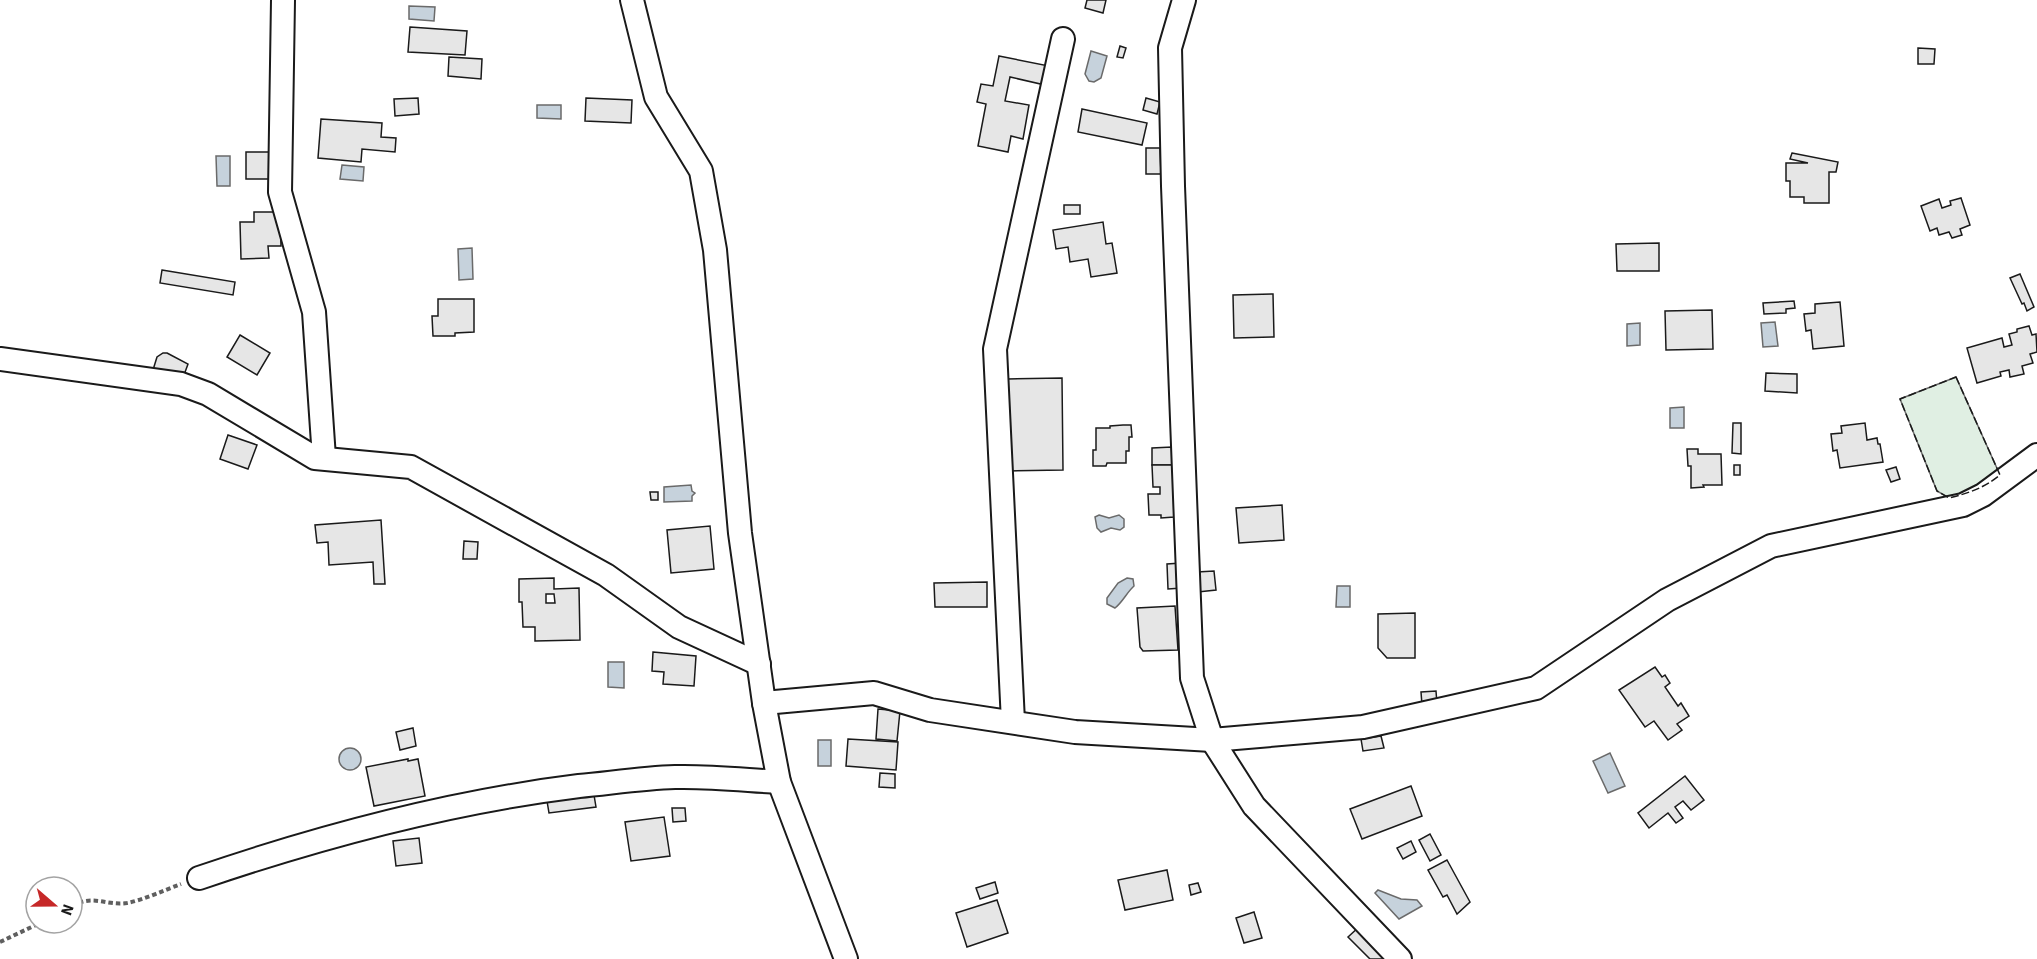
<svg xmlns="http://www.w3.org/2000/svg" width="2037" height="959" viewBox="0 0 2037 959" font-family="'Source Sans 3',sans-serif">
<rect width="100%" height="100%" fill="#fff"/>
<!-- green -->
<path fill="#e0efe3" stroke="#6a6a6a" stroke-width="1.5" d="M1956 377 2000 475 1987 485 1949 498 1937 491 1900 399Z"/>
<!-- water -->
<g fill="#c6d2dc" stroke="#6a6a6a" stroke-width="1.5">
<path d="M409 6 435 7 434 21 409 19Z"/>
<path d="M1091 51 1107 56 1101 78 1094 82 1089 81 1085 74Z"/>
<path d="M537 105H561V119L537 118Z"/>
<path d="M216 156H230V186H217Z"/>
<path d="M342 165 364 167 363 181 340 179Z"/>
<path d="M472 248 473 279 459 280 458 249Z"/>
<path d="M1775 322 1778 346 1763 347 1761 323Z"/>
<path d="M1640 323V345L1627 346V324Z"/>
<path d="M1684 407V428H1670V408Z"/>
<path d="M691 485 692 491 695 493 692 496V501L664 502V487Z"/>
<path d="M1099 515 1109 518 1119 515 1124 519V527L1120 530 1111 528 1101 532 1097 528 1095 517Z"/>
<path d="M1127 578 1133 579 1134 586C1127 592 1123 602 1115 608L1107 604V598L1118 583Z"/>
<path d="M1337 586H1350V607H1336Z"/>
<path d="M608 662H624V688L608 687Z"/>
<rect x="818" y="740" width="13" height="26"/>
<circle cx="350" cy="759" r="11"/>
<path d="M1610 753 1625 786 1608 793 1593 761Z"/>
<path d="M1378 890 1401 899 1417 900 1422 906 1399 919 1375 893Z"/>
</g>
<!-- building -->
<g fill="#e6e6e6" stroke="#1a1a1a" stroke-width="1.5" fill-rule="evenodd">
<path d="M1087 0H1106L1103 13 1085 8Z"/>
<path d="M410 27 467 31 465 55 408 52Z"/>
<path d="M1120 46 1126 48 1123 58 1117 57Z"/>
<path d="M1918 48 1935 49 1934 64H1918Z"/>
<path d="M999 56 1049 66 1045 85 1010 77 1005 101 1029 105 1023 139 1011 136 1008 152 978 146 986 104 977 102 981 84 993 86Z"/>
<path d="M449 57 482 59 481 79 448 76Z"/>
<path d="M418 98 419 114 395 116 394 99Z"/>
<path d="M586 98 632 100 631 123 585 121Z"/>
<path d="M1146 98 1160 102 1157 114 1143 110Z"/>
<path d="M1082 109 1147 123 1142 145 1078 132Z"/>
<path d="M321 119 382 123 381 137 396 138 395 152 362 149 361 162 318 158Z"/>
<path d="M1146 148H1160L1161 174H1146Z"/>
<path d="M246 152H271L272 179H246Z"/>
<path d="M1792 153 1838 162 1836 172H1829V203H1804V197H1790V181H1786V163H1808L1790 159Z"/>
<path d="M1961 198 1970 225 1960 229 1962 235 1952 238 1949 232 1939 235 1937 228 1930 231 1921 206 1939 199 1942 208 1951 205 1950 201Z"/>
<rect x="1064" y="205" width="16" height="9"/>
<path d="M254 212H280L281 246H268L269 258 241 259 240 222H254Z"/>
<path d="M1103 222 1106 244 1112 243 1117 273 1091 277 1088 259 1070 262 1068 247 1056 249 1053 230Z"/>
<path d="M1659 243V271H1617L1616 244Z"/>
<path d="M162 270 235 282 233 295 160 283Z"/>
<path d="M2020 274 2034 307 2027 311 2024 303 2022 304 2010 278Z"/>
<path d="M1273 294 1274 337 1234 338 1233 295Z"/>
<path d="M438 299H474V332L455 333V336H433L432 316H438Z"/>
<path d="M1794 301 1795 308 1786 309V313L1764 314 1763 303Z"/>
<path d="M1840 302 1844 346 1813 349 1811 330 1806 331 1804 314 1815 313V304Z"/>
<path d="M1712 310 1713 349 1666 350 1665 311Z"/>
<path d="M2029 326 2032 335 2036 334 2037 352 2030 354 2033 363 2022 366 2024 374 2010 377 2009 370 2000 372 2001 376 1977 383 1967 348 2002 338 2004 347 2012 345 2009 334 2017 332V329Z"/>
<path d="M240 335 270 353 257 375 227 357Z"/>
<path d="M167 353 188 364 184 375 153 370 157 357 163 353Z"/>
<path d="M1766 373 1797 374V393L1765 391Z"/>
<path d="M1062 378 1063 470 1009 471 1008 379Z"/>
<path d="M1733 423H1741V454L1732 453Z"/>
<path d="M1865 423 1867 440 1877 438 1878 444H1880L1883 462 1840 468 1837 450 1833 451 1831 434 1842 433 1841 426Z"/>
<path d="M1123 425H1131L1132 437H1129V451H1126V463H1107L1106 466H1093V450H1096V428H1110V426Z"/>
<path d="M228 435 257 445 248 469 220 459Z"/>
<path d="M1172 447 1173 465H1152V448Z"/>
<path d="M1687 449H1698V454H1721L1722 485H1703L1704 487 1691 488V466H1688Z"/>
<path d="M1152 465H1173L1174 517 1161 518V515H1149L1148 494H1160V487H1153Z"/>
<rect x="1734" y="465" width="6" height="10"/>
<path d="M1896 467 1900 479 1891 482 1886 470Z"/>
<path d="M650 492H658V500H651Z"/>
<path d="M1282 505 1284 540 1239 543 1236 508Z"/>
<path d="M381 520 385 584H374L373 562 329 565 328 542 317 543 315 525Z"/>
<path d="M710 526 714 569 671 573 667 530Z"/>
<path d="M464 541 478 542 477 559H463Z"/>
<path d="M1181 563 1182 588 1168 589 1167 564Z"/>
<path d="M1214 571 1216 590 1198 592 1197 572Z"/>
<path d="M554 578V589L579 588 580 640 535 641V627H523L522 602H519V579ZM546 594H554L555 603H546Z"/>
<path d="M987 582V607H935L934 583Z"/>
<path d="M1175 606 1178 650 1143 651 1140 647 1137 608Z"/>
<path d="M1415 613V658H1387L1378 648V614Z"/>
<path d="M653 652 696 656 694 686 663 684 664 672 652 671Z"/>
<path d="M1655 667 1662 677 1665 675 1670 683 1665 687 1678 706 1681 703 1689 716 1677 724 1682 730 1668 740 1654 721 1645 727 1619 690Z"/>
<path d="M1436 691 1437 704 1422 705 1421 692Z"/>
<path d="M878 709 900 711 897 741 876 739Z"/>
<path d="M413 728 416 746 400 750 396 732Z"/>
<path d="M1381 736 1384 748 1363 751 1361 739Z"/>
<path d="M848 739 898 742 896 770 846 766Z"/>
<path d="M408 759V761L418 759 425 796 374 806 366 767Z"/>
<path d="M880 773 895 774V788L879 787Z"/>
<path d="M1685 776 1704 800 1691 810 1683 801 1675 807 1683 818 1676 823 1668 813 1649 828 1638 813Z"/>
<path d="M1411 786 1422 816 1362 839 1350 809Z"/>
<path d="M594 795 596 807 549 813 547 801Z"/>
<path d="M672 808H685L686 821 673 822Z"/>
<path d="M664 817 670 856 631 861 625 822Z"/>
<path d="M1430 834 1441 855 1430 861 1419 840Z"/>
<path d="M419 838 422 863 396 866 393 841Z"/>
<path d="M1411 841 1416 852 1403 859 1397 848Z"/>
<path d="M1447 860 1470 902 1457 914 1447 895 1443 897 1428 870Z"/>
<path d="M1167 870 1173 900 1125 910 1118 880Z"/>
<path d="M995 882 998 893 980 899 976 888Z"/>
<path d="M1198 883 1201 892 1191 895 1189 885Z"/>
<path d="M997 900 1008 933 967 947 956 913Z"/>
<path d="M1254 912 1262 938 1244 943 1236 918Z"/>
<path d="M1360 926 1393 959H1370L1348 937Z"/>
</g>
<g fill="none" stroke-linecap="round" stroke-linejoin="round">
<defs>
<g id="minor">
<path d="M283 0 280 192 314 312 324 458"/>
<path d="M632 0 656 97 701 171 715 250 740 533 764 703 779 782 846 959"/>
<path d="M1184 0 1170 48 1173 186 1192 678 1212 740 1254 806 1400 959"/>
<path d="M0 359 181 384 208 394 315 458 411 467 606 575 679 627 759 664"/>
<path d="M764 703 874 693 930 710 1075 732 1212 740 1363 727 1536 688 1667 600 1771 546 1963 505 1983 495 2037 455"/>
<path d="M1013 722 995 349 1063 39"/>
<path d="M199 878C322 836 449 802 579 786 611 783 643 778 675 777 710 776 744 780 779 782"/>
</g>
</defs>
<!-- minor casing -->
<use href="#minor" stroke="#1a1a1a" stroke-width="26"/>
<!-- path -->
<g stroke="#5f5f5f" stroke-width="4" stroke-dasharray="4.5 3" stroke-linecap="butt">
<path d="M72 906C94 894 106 906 127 903 143 900 165 890 181 884"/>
<path d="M0 942 40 923"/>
</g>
<!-- minor -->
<use href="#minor" stroke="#fff" stroke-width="22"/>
<!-- fence -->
<path stroke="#1a1a1a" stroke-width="1.5" stroke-dasharray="8 3" stroke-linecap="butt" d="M1956 377 2000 475C1984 488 1969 493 1949 498L1937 491 1900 399Z"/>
</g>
<!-- north arrow -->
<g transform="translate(54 905) rotate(110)"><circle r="28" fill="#ffffff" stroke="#a3a3a3" stroke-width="1.5"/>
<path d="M0-4.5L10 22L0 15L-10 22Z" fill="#c62828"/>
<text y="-9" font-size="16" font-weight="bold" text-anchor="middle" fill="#1a1a1a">N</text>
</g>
</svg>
